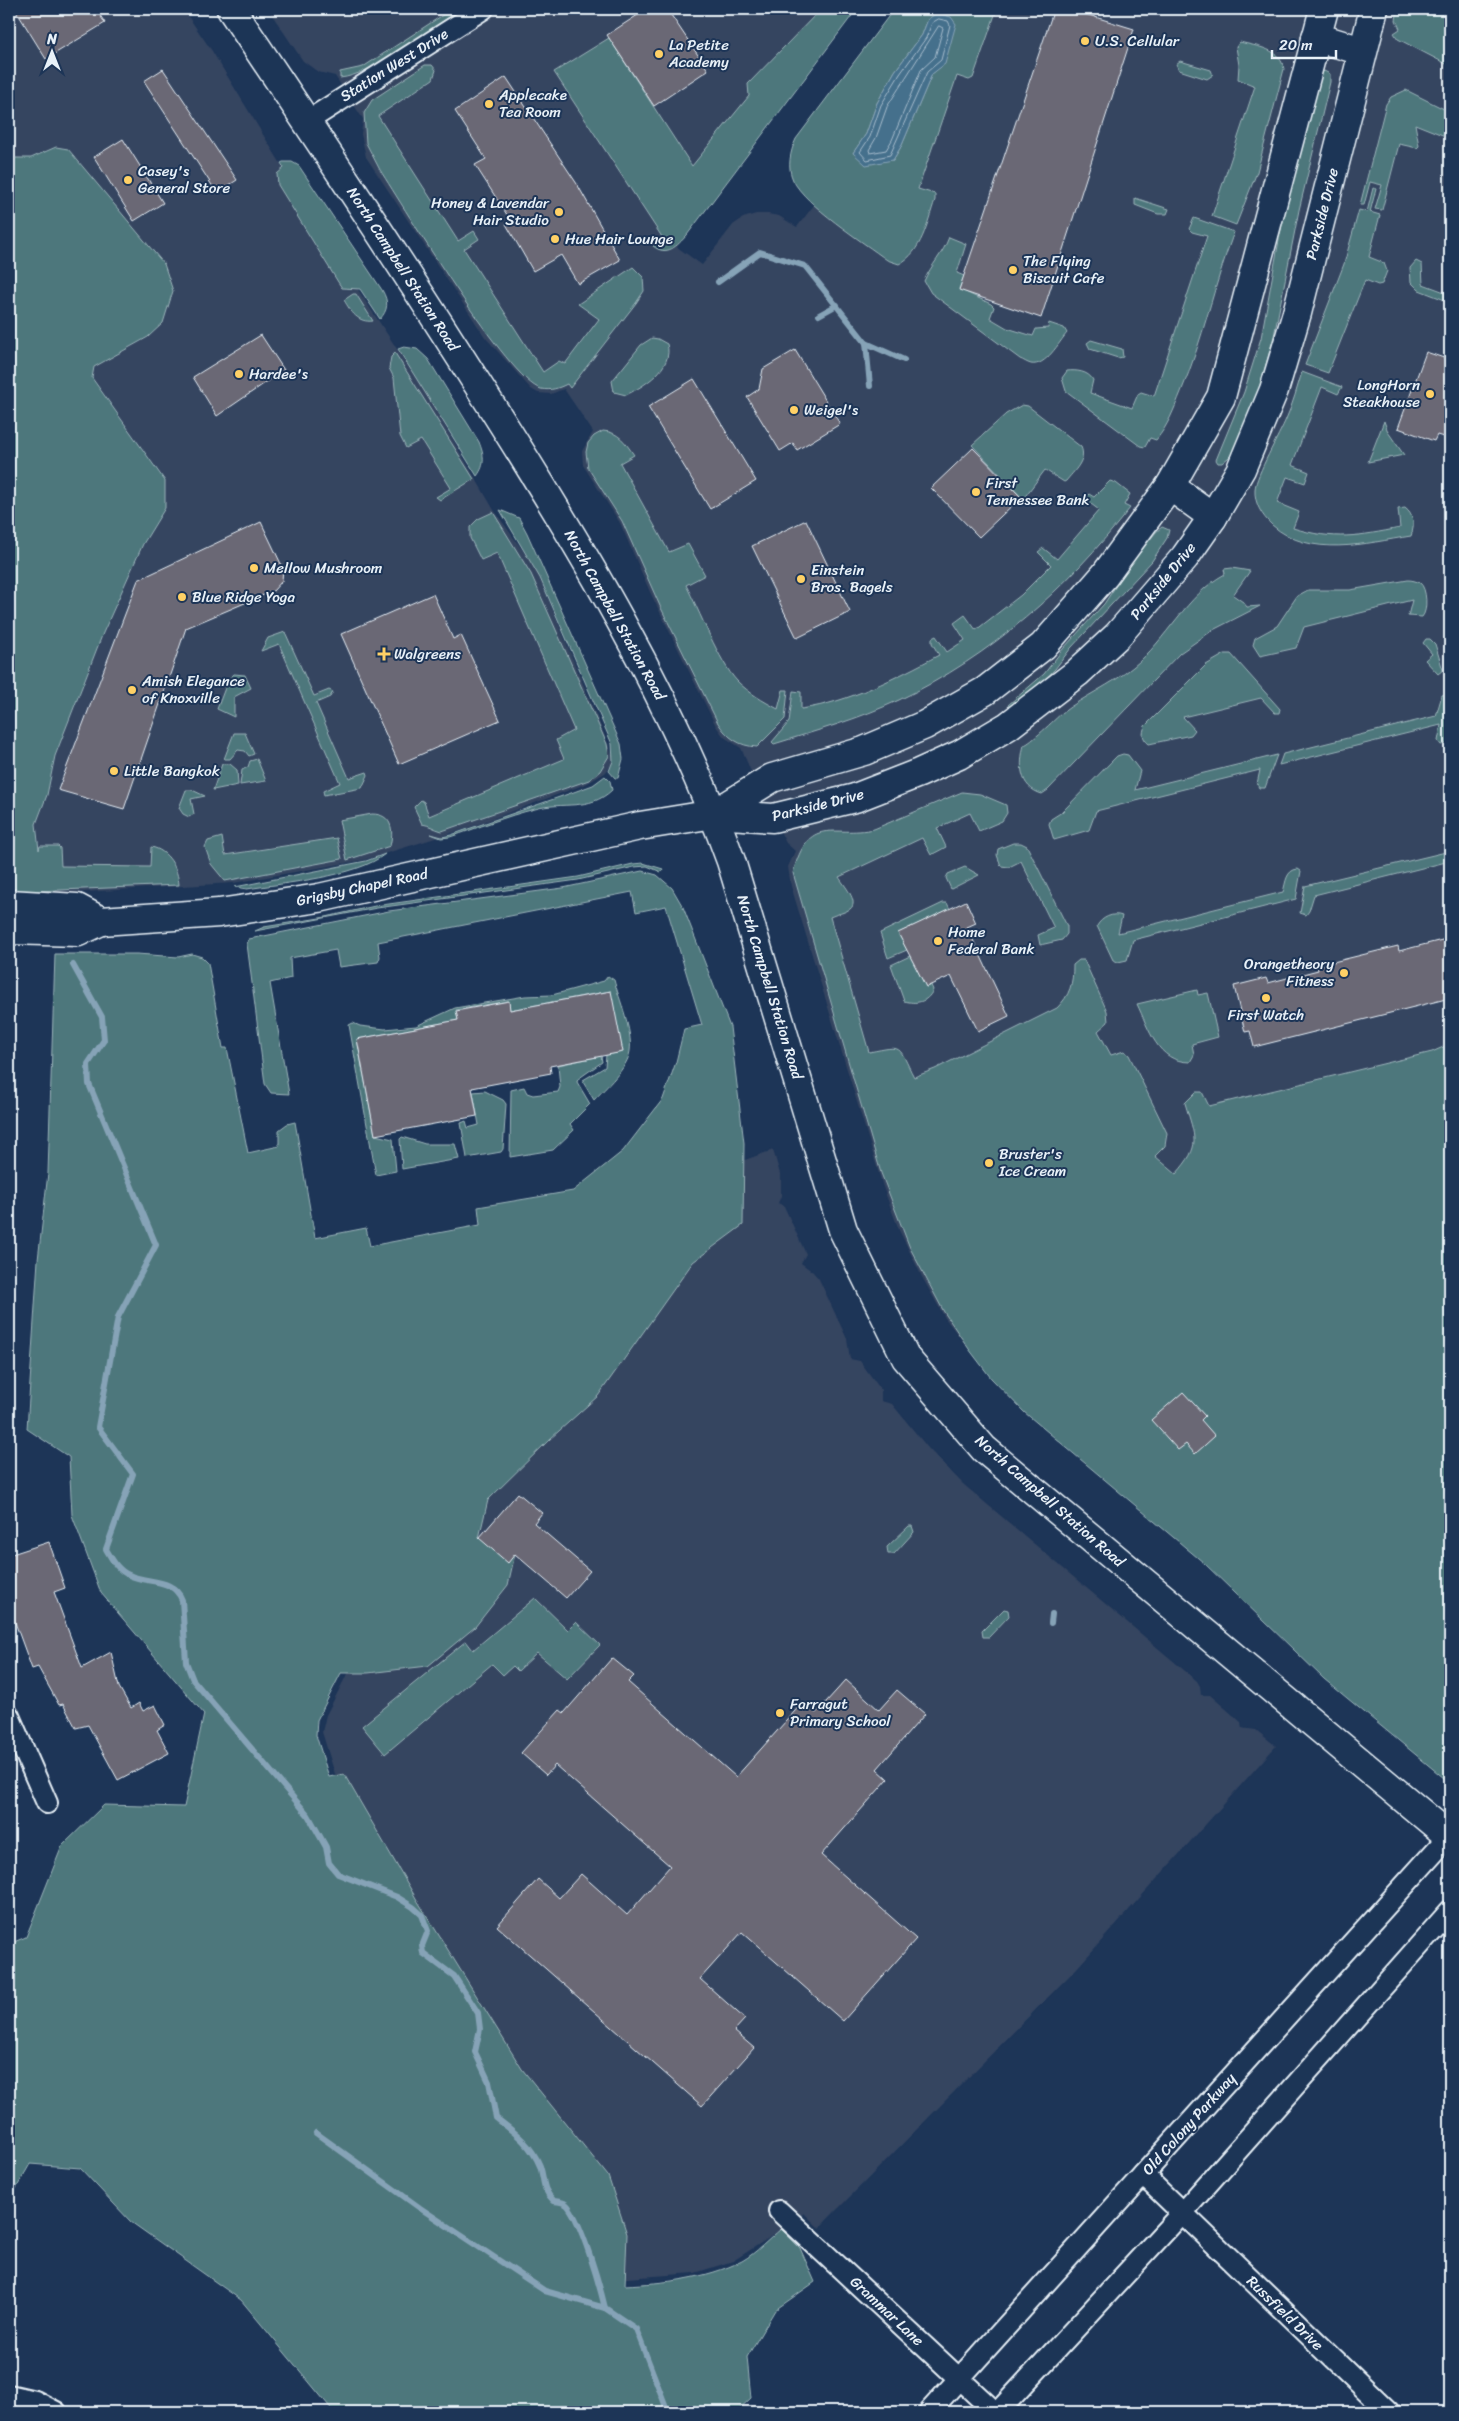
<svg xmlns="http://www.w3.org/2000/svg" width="1459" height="2421" viewBox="0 0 1459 2421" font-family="Sriracha,sans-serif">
<rect width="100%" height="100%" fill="#1d3557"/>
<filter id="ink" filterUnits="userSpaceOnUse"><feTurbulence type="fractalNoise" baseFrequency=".02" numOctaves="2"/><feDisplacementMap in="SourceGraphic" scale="10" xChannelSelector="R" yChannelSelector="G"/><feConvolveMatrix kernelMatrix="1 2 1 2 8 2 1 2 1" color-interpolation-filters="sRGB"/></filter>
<g filter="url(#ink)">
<!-- built -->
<g fill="#344460">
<path d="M9 9H183L212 51 355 285 424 390 494 510 536 569 615 761 605 773 586 784 468 828 364 860 233 883 36 895 40 854 36 824 47 795 55 756 103 633 143 544 165 508V481L92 378 94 366 148 337 99 189 68 149 56 147 31 158H9Z"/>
<path d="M268 9H856L677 247 702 265 733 225 743 218 756 214H768L779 216 797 227 814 205 805 196 794 181 790 172 792 148 796 139 894 9H1450V1048L969 1349 945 1318 922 1277 899 1230 883 1187 791 886 788 867 795 851 786 843 758 788 741 748 724 737 716 726 650 592 620 523 583 465 582 451 593 432 564 389 551 394 538 393 531 389 485 337 366 157 361 134 363 119 335 76 318 72 303 61Z"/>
<path d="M773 1150 781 1177V1196L778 1203 784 1206 806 1254 801 1263 813 1272 819 1279 847 1339 850 1359 860 1361 881 1390V1401L892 1404 928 1448 963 1484 1197 1681 1200 1686 1201 1695H1210L1241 1722 1242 1728 1256 1730 1276 1746 1077 1968 819 2228 804 2213 792 2223 733 2261 695 2273 615 2279 336 1788 335 1774 322 1732 326 1715 359 1651 641 1197Z"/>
</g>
<!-- green -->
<g fill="#4e777c" stroke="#9bb4ba" fill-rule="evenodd">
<path d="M452 9H455L451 16C423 34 372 75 340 78V72L363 67Z"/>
<path d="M821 9H857L687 235C677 246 667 257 653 246L662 237 554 72 609 38 692 166 749 96 748 84Z"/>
<path d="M894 9H997L973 78 969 80 957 76 918 189 935 194V200C927 223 922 252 899 264L887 260C863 242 805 205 793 180 787 167 790 152 796 139ZM928 19 945 63 932 74 902 145 893 160 853 153 866 134 877 103 895 71 922 35Z"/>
<path d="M1398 9H1443C1444 27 1456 31 1446 51L1450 53V66L1398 39 1394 33 1400 29 1396 20Z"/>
<path d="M1240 42C1258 47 1280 48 1284 69L1257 172 1236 225 1212 216 1255 86 1238 79 1239 65 1236 47Z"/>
<path d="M1180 61 1211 70 1213 75 1207 79 1179 70 1176 64Z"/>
<path d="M425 65H432L436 70 433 79 378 116 458 241 474 231 479 239 464 249 543 372 559 361 565 364 599 319 578 304 633 267 643 277 644 291 636 303 570 388 567 384C559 388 551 391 541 389 509 381 403 206 380 170L366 143 364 113 372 100Z"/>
<path d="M1324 71 1330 74V82L1299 210 1274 336 1257 396 1235 452 1222 463H1218L1216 460 1244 392 1261 338 1292 170 1319 76Z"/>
<path d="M1406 90 1450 112V138L1415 124 1419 146 1417 148 1399 144 1382 210 1375 209 1382 185 1370 182 1364 205H1360L1386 104 1391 97Z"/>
<path d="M56 147 68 149 164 264 173 291 163 323 148 337 94 367 92 378 165 481V508L143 544 103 633 55 756 47 795 36 824 39 850 40 846H58L60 848 61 866 150 867 151 847C168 850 178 868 179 885L37 891 36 895 9 894V158H31Z"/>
<path d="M283 162H292L299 166 382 290C389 302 388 310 380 319L360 289 342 288 338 282 278 185 277 174 284 168 281 163Z"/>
<path d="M1373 188 1376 189 1370 212 1380 215 1369 257 1384 263 1387 271 1382 284 1378 285 1365 280 1328 373 1305 365 1344 264 1359 210 1367 212Z"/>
<path d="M1135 198 1169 209 1167 214H1158L1135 205Z"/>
<path d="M1194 218 1234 232C1214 285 1203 340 1181 392 1174 409 1168 426 1156 440L1150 438 1145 447 1140 446 1066 391 1062 378 1067 371C1076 370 1088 371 1093 380L1090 393 1132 408 1138 394 1141 392 1154 396 1207 236 1192 232 1189 229Z"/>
<path d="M949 237 966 244 957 273 964 276 959 289 991 304 994 307 990 318 1007 328 1033 336 1036 329 1048 328 1049 323 1064 328 1067 333C1059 342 1046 367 1031 364 1027 363 1023 360 1020 359L931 293 924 281C931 265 943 254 949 237Z"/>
<path d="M1416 261 1422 264 1423 284 1450 294V302L1419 290 1411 282 1410 268Z"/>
<path d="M353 294H356L373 321C358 323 351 312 344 300Z"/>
<path d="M652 338 658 339 667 344C674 368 644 386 626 395L614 392 612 381 641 345Z"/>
<path d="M1091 340 1122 349 1123 357 1118 358 1090 349 1087 343Z"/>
<path d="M404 347 417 349 428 359 479 442C484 455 486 464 477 476L398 349Z"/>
<path d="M395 353 474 479 440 500 436 497 451 488 421 440 406 448 400 436 394 378 389 368 391 357Z"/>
<path d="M1302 372 1342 387 1338 394 1322 387 1292 465 1309 472 1305 483 1287 477 1277 503 1299 512 1293 528C1335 541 1359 536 1400 528L1398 509 1405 508C1414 515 1415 525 1411 536 1366 543 1310 559 1272 525 1262 516 1254 503 1255 489 1256 475 1280 434 1286 419 1293 404 1297 388 1302 372Z"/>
<path d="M1022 405 1028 406 1081 447C1087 460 1074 471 1066 481L1064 482 1045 470 1023 499 972 445 1006 414Z"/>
<path d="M1384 421 1388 432 1404 455 1368 462Z"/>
<path d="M603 431C619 432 625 442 634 455L620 463 669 552 688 544 705 575 686 585C699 610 719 662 737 681 749 693 763 701 778 709L783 690H788L785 719 757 747C739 746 728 738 718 723L660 606 622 521 588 468 586 452 588 443 594 436Z"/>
<path d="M1110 481 1116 483 1130 494 1124 505 1130 508C1067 588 992 656 899 700 859 719 816 731 774 744L772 742 789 722 793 691 801 692V709C850 702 895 678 939 655L932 643V638L936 636 947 652 965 640 954 623 965 615 976 630 1021 595 1051 565 1038 552 1043 548 1057 559 1099 510 1087 501 1086 497 1089 494 1094 497Z"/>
<path d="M500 510 519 518 527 533 621 744 623 759 618 778H615L609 771 613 761 612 744 540 578Z"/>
<path d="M493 512 531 574 607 744 609 756 600 771 589 780 442 831C434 829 430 825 422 824L414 807 421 800 424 802 429 816 564 759 556 740 574 730 497 553 481 560 470 538V527L478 519Z"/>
<path d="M1162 527 1169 530 1167 538 1152 561 1071 648 1055 669 1039 686 1010 708 1008 705 1044 674 1063 649 1104 604 1127 569 1156 532Z"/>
<path d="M1232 568 1250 571 1233 595 1243 602 1247 607 1260 606 1213 630 1180 653 1048 790 1042 794C1019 787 1019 765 1024 745 1030 744 1055 719 1062 713 1084 696 1111 685 1133 667 1167 640 1186 595 1225 574L1224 569Z"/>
<path d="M1408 580C1412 580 1416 581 1420 583 1427 588 1428 611 1422 617L1408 616 1412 600 1304 627 1296 648 1260 656 1253 645 1255 638 1277 626 1297 596 1308 590H1350Z"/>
<path d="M285 632 314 696 329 690 333 692 330 697 316 703 349 778 367 772 368 775 362 788 324 795 323 791 340 783 279 644 261 651 268 638Z"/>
<path d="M1426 639H1430L1435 644 1443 670 1438 674 1425 660 1432 654 1423 643Z"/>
<path d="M1225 654H1231L1280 709 1279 713H1275L1261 698 1183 717 1195 730 1191 735 1149 744C1142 738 1142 734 1145 726L1206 665Z"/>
<path d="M234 674 245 675 251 688 234 697V717L217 709 228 680Z"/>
<path d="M1447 694 1450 700V743L1441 745 1438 741 1441 725 1279 765 1283 754 1436 716 1442 695Z"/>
<path d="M234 733H245L254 754 249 756 245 751 238 750 230 759H224Z"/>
<path d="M1123 754 1128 755 1140 771 1135 790 1277 755 1265 788H1259L1257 784 1260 770 1096 811 1089 830 1054 840 1049 824 1051 819 1062 812 1117 756Z"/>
<path d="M257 759 266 781 240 785 242 770 248 767 250 761Z"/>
<path d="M222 764H230L237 770 238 785 213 790Z"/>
<path d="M605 776 610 781 612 790C589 812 562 801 535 809 506 816 478 828 450 837L441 838 431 834 442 837 451 835 571 793 593 785Z"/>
<path d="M186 790H192L205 796 191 799 194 814 189 817 183 814 179 808Z"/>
<path d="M962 792 980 794 1006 805 1007 813 1002 821 979 831 970 813 937 828 946 847 931 855 922 838 839 877C843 884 860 902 850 909 845 913 836 914 830 917L869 1052C905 1045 897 1045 914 1077L935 1069 1057 1008C1070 995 1073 984 1073 965L1079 960H1084L1107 1011 1108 1022 1098 1031 1111 1055 1124 1051 1129 1055 1167 1133 1165 1146 1155 1156 1176 1174C1202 1145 1195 1138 1185 1103L1196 1092H1202L1209 1106 1432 1052 1450 1044V1783L1324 1679 1204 1563 1024 1412 991 1378 969 1349 944 1312 910 1248 881 1173 793 873C809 813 832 838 874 829Z"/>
<path d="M372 814C392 814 394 830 390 846L347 860 339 820Z"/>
<path d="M222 837 225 855 337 838 342 859 225 881 211 864 205 847 208 841Z"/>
<path d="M1013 843H1021L1027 846 1067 926V934L1062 940 1040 945 1038 935 1054 928 1021 861 1009 867 1001 866 997 855 998 849Z"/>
<path d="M1450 851V861L1314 895 1309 911 1306 915 1300 913 1305 886Z"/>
<path d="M385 854C357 877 284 883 247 889L235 887 366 861Z"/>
<path d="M643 863 663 869 661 872 647 866 634 867 578 880 377 908 255 931 264 927 326 917 375 906 578 877 633 864Z"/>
<path d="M965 867 979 875 951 889 946 878 948 874Z"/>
<path d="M1298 869 1301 871 1296 899 1133 940 1127 960 1118 962 1113 960 1097 926C1101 918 1113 912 1122 916L1118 933 1283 892C1286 882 1286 870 1298 869Z"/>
<path d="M642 871 657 875 672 888 683 907 730 1027 744 1143 743 1225 693 1262 598 1396 550 1439 488 1500 479 1538 515 1554 508 1585 475 1627 428 1666 368 1673H341L317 1720 316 1735 329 1777 344 1774 417 1900 522 2069 608 2176 627 2234 625 2285C664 2283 706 2279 742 2261 756 2253 769 2239 781 2229L800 2248 815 2282 775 2310 747 2357 751 2398 736 2412H334L241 2300 131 2222 80 2168 30 2164 9 2201V1944L26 1937 62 1846 104 1805 184 1807 204 1714 101 1593 72 1515 69 1457 27 1429 38 1260 48 1173 55 954H137L178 957 192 954 202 957 208 963 223 1048H227L248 1153 279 1146V1130L287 1124 295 1122 315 1238 366 1228 370 1246 480 1225 478 1207 573 1191 623 1151 663 1099 676 1062 684 1029 702 1025 666 906 636 912 632 892 378 942 380 957 378 962 339 967 336 950 290 958 291 978 270 983 289 1094 271 1093 265 1084 247 944 249 939 389 911 563 888Z"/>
<path d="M943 903H947L950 909 898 933 907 950 888 958 880 933Z"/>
<path d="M910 956 926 987 931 985 933 990C927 1003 916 1004 904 1001L891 965Z"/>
<path d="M608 976 614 980C619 999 633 1031 630 1051 628 1068 605 1088 594 1100L583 1082V1080L605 1067 606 1055 622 1052 610 991 510 1010 508 1001 456 1010 458 1020 357 1039 375 1135 393 1139 396 1171 376 1175 349 1025 353 1023 360 1026 385 1029 416 1026 455 1008 525 996 552 995 604 981Z"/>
<path d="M1197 990 1198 995 1208 993 1218 1037 1192 1044 1194 1055 1190 1062C1157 1062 1149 1029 1137 1004Z"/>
<path d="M601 1056 602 1062 578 1079 577 1082 590 1104 570 1124 574 1130 553 1150 510 1157 511 1090 524 1087 527 1093 533 1095 558 1092 560 1087 558 1065Z"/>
<path d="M485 1091 503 1100 506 1104 503 1149 501 1152 467 1158 461 1123 466 1121 468 1128 479 1125 473 1092Z"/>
<path d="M402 1137 425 1144H455L459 1159 402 1169 400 1139Z"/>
<path d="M909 1526H912L914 1532 894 1554H888L887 1547Z"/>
<path d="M535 1598 568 1630 576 1622 600 1645 567 1679 537 1653 518 1671 513 1666 503 1675 492 1664 385 1754 362 1726 466 1641 473 1650Z"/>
<path d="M1004 1609 1008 1610 1009 1616 989 1637H983L982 1631Z"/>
</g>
<!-- water -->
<path fill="#456f8c" stroke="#86a3b7" d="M937 13 951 17 956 24 945 64 932 74 902 145 893 160 866 165 853 153 866 134 877 103 895 71 922 35 928 19Z"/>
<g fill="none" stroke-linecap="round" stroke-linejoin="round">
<!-- shore -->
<g stroke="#a7bdcd" stroke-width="1">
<path d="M939 19 948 21 950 25 941 60 927 72 890 155 867 160 860 152 870 137 881 105 900 74 926 38 932 23Z"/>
<path d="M939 26 943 28 935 57 921 70 892 140 886 150 870 153 869 150 876 138 887 107Z"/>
</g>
<!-- stream -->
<g stroke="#86a3b7" stroke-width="6">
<path d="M718 282 760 252 805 266 866 343 904 360"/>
<path d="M819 315 837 305"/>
<path d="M866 343 870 386"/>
<path d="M73 965 102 1017 104 1040 88 1064 89 1084 156 1245 118 1317 98 1427 133 1474 106 1549C112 1559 117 1570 129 1575 147 1584 173 1577 182 1600L186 1662 193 1680 308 1815 326 1847 329 1863 338 1874 397 1897 413 1907 422 1915 428 1931 422 1946 423 1953 454 1976 478 2013 480 2029 475 2052 489 2082 496 2118C514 2132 531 2144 540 2166 545 2181 541 2188 554 2201 559 2202 564 2201 568 2206 582 2224 599 2283 605 2308"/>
<path d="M1051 1623 1052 1614"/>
<path d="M316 2133 420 2208 545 2291 605 2308 636 2329 668 2412"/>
</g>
</g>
<!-- building -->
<g fill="#6a6775" stroke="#e8f1f8">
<path d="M15 9H96L105 23 46 59Z"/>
<path d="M647 9H667L708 70 654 106 607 35Z"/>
<path d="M1054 9H1069L1134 29 1041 318 959 290Z"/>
<path d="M163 69 237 180 217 193 144 81Z"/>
<path d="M506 77 577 184 620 260 578 284 561 255 533 271 506 224 511 221 475 165 486 159 455 111Z"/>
<path d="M123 139 163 203 134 221 94 157Z"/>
<path d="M261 335 284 370 217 416 193 377Z"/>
<path d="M795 350 840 424 797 450 793 443 780 451 747 397 759 389 763 369Z"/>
<path d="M1426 352 1450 360V439L1437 435 1434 441 1398 428Z"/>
<path d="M694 379 756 481 710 509 648 407Z"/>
<path d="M973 448 1021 497 979 537 931 488Z"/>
<path d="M806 520 850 612 797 638 752 546Z"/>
<path d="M261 522 283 568 282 581 273 591 186 628 124 809 58 790 138 580Z"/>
<path d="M433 594 453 639 461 635 500 720 399 764 341 634Z"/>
<path d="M966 901 976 923 967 927 1009 1016 978 1031 951 976 926 987 898 933Z"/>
<path d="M1450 938V998L1254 1047 1250 1031 1245 1032 1234 986 1266 978 1268 983 1318 970 1317 966 1398 946 1399 951Z"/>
<path d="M611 991 623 1052 550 1066 551 1073 472 1088 477 1116 375 1135 357 1039 458 1020 456 1011 509 1001 510 1010Z"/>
<path d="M1183 1392 1205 1416 1201 1420 1215 1436 1195 1454 1186 1444 1178 1450 1151 1420Z"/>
<path d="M518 1493 542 1513 534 1523 590 1571 566 1598 515 1554 508 1563 479 1538Z"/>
<path d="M49 1542 65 1588 54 1592 82 1668 111 1652 119 1687 131 1708 139 1703 143 1711 155 1705 165 1725 157 1730 169 1753 118 1780 88 1725 76 1728 63 1704 59 1705 38 1667 32 1669 9 1606V1555Z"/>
<path d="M612 1658 634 1676 628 1682 736 1777 803 1702 816 1713 846 1680 879 1710 897 1690 925 1714 877 1769 888 1779 821 1855 916 1939 843 2021 742 1932 700 1979 745 2019 734 2031 754 2048 702 2106 497 1926 538 1879 559 1898 581 1874 627 1915 670 1866 555 1765 546 1775 521 1753 560 1710 564 1713Z"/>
</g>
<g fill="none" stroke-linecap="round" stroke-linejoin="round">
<defs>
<g id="street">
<path d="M306 122 483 9"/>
<path d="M9 1716 47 1803"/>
<path d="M1143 2175 1389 2412"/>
<path d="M779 2211 995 2412"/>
<path d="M9 2395 35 2401 56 2412"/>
<path d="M929 2412 1449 1836"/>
<path d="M998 2412 1181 2214 1450 1911"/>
</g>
<g id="secondary">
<path d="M231 9C316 135 401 263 482 391 577 540 671 694 731 861L843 1230 906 1358 984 1449 1450 1837"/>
<path d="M1316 37 1362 51"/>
<path d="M1170 486 1213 517"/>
<path d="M714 814 772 778 864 751 925 725 985 691 1043 646 1105 575 1170 486 1221 397 1324 9"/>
<path d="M9 904 77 908 101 921 219 913 319 898 640 826 714 814 773 818 855 798 919 773 959 755 1008 726 1077 673 1117 636 1185 557 1213 517 1241 469 1274 390 1297 313 1374 9"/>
<path d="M9 930 78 932 101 921"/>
</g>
</defs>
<!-- street casing -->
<use href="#street" stroke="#e8f1f8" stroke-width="24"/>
<!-- secondary casing -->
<use href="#secondary" stroke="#e8f1f8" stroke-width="31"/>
<!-- street -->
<use href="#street" stroke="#1d3557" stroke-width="20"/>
<!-- secondary -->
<use href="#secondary" stroke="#1d3557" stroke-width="28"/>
</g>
</g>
<!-- markers -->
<g fill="#ffd166" stroke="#1d3557" stroke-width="2">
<circle cx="1085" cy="41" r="5"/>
<circle cx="659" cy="54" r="5"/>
<circle cx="489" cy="104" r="5"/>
<circle cx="128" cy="180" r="5"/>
<circle cx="559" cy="212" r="5"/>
<circle cx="555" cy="239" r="5"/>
<circle cx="1013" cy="270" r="5"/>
<circle cx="239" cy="374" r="5"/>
<circle cx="1430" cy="394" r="5"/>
<circle cx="794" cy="410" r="5"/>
<circle cx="976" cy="492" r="5"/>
<circle cx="254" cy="568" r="5"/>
<circle cx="801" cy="579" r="5"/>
<circle cx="182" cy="597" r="5"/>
<path d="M381.5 646.5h5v5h5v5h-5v5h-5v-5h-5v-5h5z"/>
<circle cx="132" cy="690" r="5"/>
<circle cx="114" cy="771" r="5"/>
<circle cx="938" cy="941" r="5"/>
<circle cx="1344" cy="973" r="5"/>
<circle cx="1266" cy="998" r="5"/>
<circle cx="989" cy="1163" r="5"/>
<circle cx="780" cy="1713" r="5"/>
</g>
<g text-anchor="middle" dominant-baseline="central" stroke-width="4" stroke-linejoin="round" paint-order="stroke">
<!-- poi labels -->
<g font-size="15" fill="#e8f1f8" stroke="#1d3557" text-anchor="start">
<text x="1095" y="41">U.S. Cellular</text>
<text x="669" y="45">La Petite<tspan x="669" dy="17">Academy</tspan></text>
<text x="499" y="95">Applecake<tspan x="499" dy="17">Tea Room</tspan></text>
<text x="138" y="171">Casey's<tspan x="138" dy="17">General Store</tspan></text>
<text x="549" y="203" text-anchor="end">Honey &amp; Lavendar<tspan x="549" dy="17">Hair Studio</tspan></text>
<text x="565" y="239">Hue Hair Lounge</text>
<text x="1023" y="261">The Flying<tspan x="1023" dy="17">Biscuit Cafe</tspan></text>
<text x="249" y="374">Hardee's</text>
<text x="1420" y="385" text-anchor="end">LongHorn<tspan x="1420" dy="17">Steakhouse</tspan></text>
<text x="804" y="410">Weigel's</text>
<text x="986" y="483">First<tspan x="986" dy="17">Tennessee Bank</tspan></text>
<text x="264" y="568">Mellow Mushroom</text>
<text x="811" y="570">Einstein<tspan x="811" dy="17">Bros. Bagels</tspan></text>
<text x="192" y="597">Blue Ridge Yoga</text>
<text x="394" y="654">Walgreens</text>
<text x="142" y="681">Amish Elegance<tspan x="142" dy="17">of Knoxville</tspan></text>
<text x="124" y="771">Little Bangkok</text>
<text x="948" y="932">Home<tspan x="948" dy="17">Federal Bank</tspan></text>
<text x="1334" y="964" text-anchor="end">Orangetheory<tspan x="1334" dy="17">Fitness</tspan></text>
<text x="1266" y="1015" text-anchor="middle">First Watch</text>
<text x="999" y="1154">Bruster's<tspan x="999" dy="17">Ice Cream</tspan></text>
<text x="790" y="1704">Farragut<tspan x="790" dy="17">Primary School</tspan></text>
</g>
<!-- street labels -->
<g font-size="15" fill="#e8f1f8" stroke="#1d3557">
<text transform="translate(394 65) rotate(-32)">Station West Drive</text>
<text transform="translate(1322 214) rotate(-76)">Parkside Drive</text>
<text transform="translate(403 269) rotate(57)">North Campbell Station Road</text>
<text transform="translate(1163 581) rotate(-51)">Parkside Drive</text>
<text transform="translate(615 615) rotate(61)">North Campbell Station Road</text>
<text transform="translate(818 805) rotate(-14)">Parkside Drive</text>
<text transform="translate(362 887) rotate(-12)">Grigsby Chapel Road</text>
<text transform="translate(770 987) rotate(73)">North Campbell Station Road</text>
<text transform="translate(1050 1501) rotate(41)">North Campbell Station Road</text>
<text transform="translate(1189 2124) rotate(-48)">Old Colony Parkway</text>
<text transform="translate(887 2311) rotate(43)">Grammar Lane</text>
<text transform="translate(1285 2313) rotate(44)">Russfield Drive</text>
</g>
</g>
<!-- margin -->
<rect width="1459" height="2421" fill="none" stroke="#1d3557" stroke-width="30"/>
<rect x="15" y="15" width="1429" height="2391" fill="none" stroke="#e8f1f8" stroke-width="2" filter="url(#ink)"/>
<!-- north arrow -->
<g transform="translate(52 52)" stroke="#1d3557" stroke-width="4" paint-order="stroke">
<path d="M0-4L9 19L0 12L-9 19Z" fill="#e8f1f8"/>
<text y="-8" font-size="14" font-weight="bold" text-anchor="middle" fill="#e8f1f8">N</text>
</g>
<!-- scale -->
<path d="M1272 50v8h64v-8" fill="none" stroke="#e8f1f8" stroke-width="2.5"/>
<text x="1279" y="50" font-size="15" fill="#e8f1f8" stroke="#1d3557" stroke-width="4" paint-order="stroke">20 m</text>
</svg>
